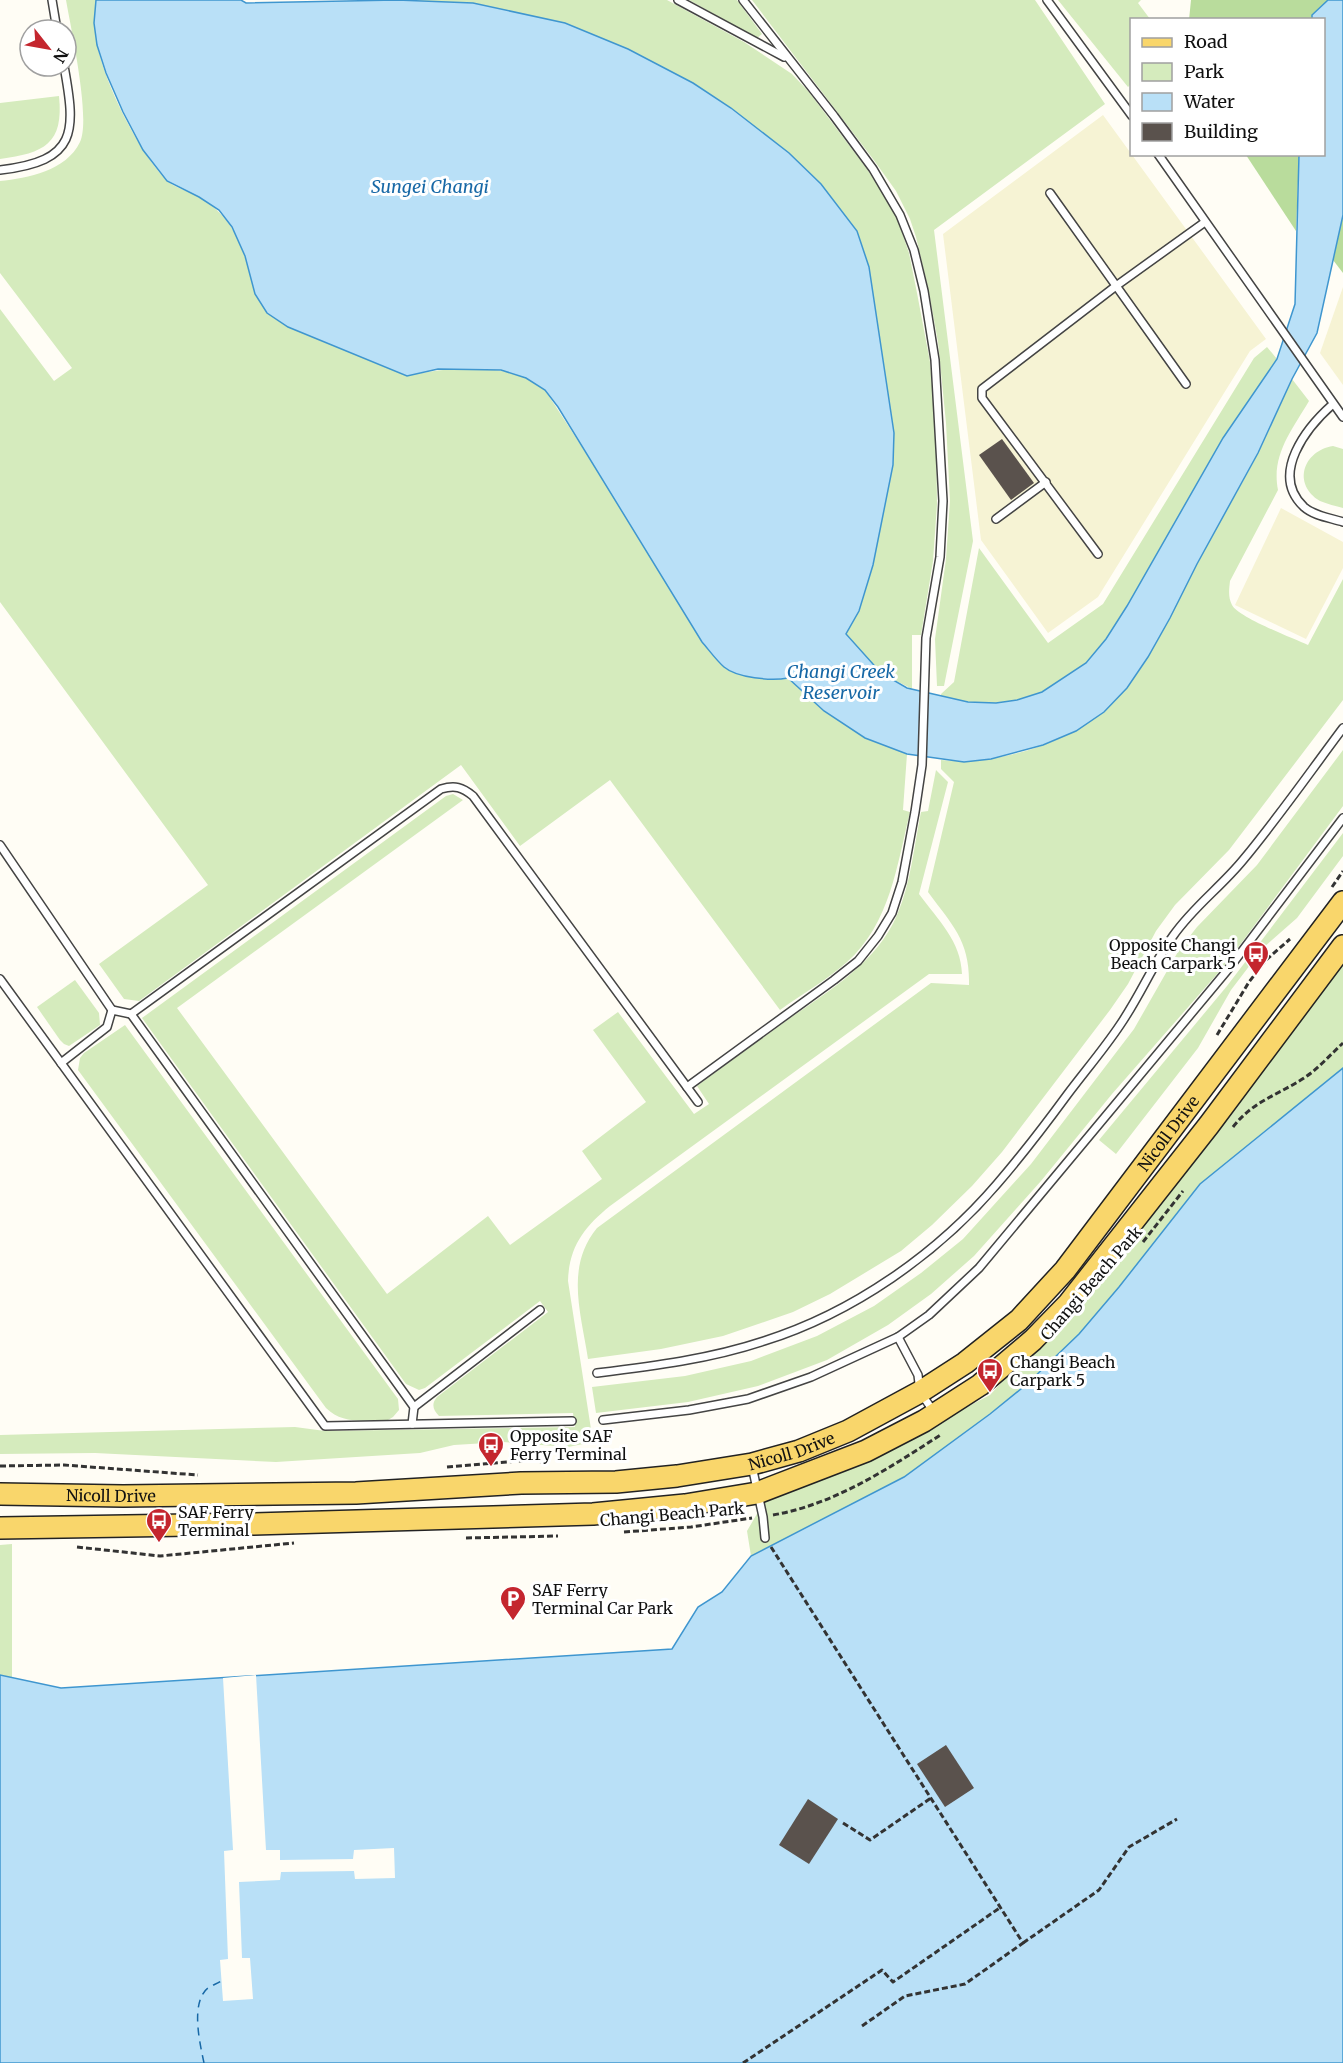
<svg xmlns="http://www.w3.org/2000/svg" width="1343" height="2063" viewBox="0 0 1343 2063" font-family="Merriweather,serif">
<rect width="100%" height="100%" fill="#fffdf5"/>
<!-- farmland -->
<g fill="#f6f3d4">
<path d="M1103 115 1266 339 1250 351 1098 597 1048 633 981 540 943 234Z"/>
<path d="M1343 287V385L1320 353Z"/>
<path d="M1281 508 1343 542V568L1306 639 1235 605Z"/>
</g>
<!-- green -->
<g fill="#d5ebbd">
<path d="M66 0H96C95 15 94 30 97 45 106 86 137 148 165 179 173 188 190 191 201 198 238 221 245 255 255 294L407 376C443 368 490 364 525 377 532 380 538 386 545 390L726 669C747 676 765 683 788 678L824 711 865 738 907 754 903 810 910 812C897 865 890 924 847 962 827 980 802 994 780 1010L610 780 520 846 461 765 139 1001 124 999 99 964 208 885 0 602V309L54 381 72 368 0 273V181C28 178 66 171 80 142 91 119 71 29 66 0Z"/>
<path d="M397 0H667L744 42 792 74 809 92 867 169 896 215 909 253 917 293 930 362 936 433 937 504 933 561 921 635H912V689L881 673 846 634 859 611 893 465 894 433 869 267 857 231 821 184 789 153 731 108 693 83 565 23 473 3Z"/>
<path d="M689 0H737L762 34 757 38Z"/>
<path d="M752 0H1035L1105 104 934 230 973 541 944 686H937L935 639 946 559 950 501 946 423 938 342 928 287 916 237 910 219 896 191 873 159Z"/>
<path d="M1058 0H1141L1138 3 1150 19 1132 20 1131 84 1128 87Z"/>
<path d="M59 96C64 144 44 153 0 159V103Z"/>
<path d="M1267 347 1277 359 1223 438 1127 606 1106 639 1086 663 1042 692 1017 700 996 703 968 702 941 697V694L954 682 979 548 1048 643 1103 604 1254 358Z"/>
<path d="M1292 379 1309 401C1292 430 1271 455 1278 490L1230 581C1229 590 1228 597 1232 605 1238 617 1292 638 1308 645L1343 579V700L1229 850 1175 905 1156 931 1128 984 1110 1010 1002 1152 972 1186 932 1225 901 1251 830 1294 793 1312 723 1336 661 1349 588 1359C581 1313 565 1267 597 1228L931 983 969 985C970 941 953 926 928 892L954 782 941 769V760C974 763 1004 758 1035 748 1132 716 1154 646 1197 564 1216 527 1239 491 1258 453 1270 429 1281 403 1292 379Z"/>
<path d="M1333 446 1343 449V508C1336 506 1327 504 1320 501 1292 484 1303 451 1333 446Z"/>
<path d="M1343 750V806L1225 965 1112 1094 1041 1181 974 1256 931 1294 888 1325 827 1360 758 1386 688 1402 596 1413 592 1387 685 1376 751 1361 817 1336 874 1306 921 1273 963 1239 1031 1164 1134 1029 1179 950 1197 927 1257 865Z"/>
<path d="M936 770 948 782 919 894C938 920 961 941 962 974H929L610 1206C584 1227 569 1247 568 1281L593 1442 568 1447 503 1442 454 1445 420 1453 276 1462 95 1453 0 1454V1435L295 1427 325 1431 575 1427 573 1413 439 1416C433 1410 431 1404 437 1397L548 1312 540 1301 425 1388 419 1390 406 1384 142 1018 446 796 453 794 463 800 177 1008 387 1294 488 1216 510 1245 602 1179 582 1151 646 1102 593 1030 618 1012 694 1114 709 1104 697 1086C727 1064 756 1043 786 1021 827 992 877 963 897 915 911 883 914 846 921 812L928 811Z"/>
<path d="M1343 833V856L1297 918 1263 948 1231 990 1198 1048 1116 1154 1099 1140 1227 986Z"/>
<path d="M1343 962V1068L1200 1184 1119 1287 1079 1334 1027 1384 990 1414 904 1477 751 1556 747 1531 769 1493 888 1448 990 1395 1063 1315 1250 1088Z"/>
<path d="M75 980 99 1013 100 1025 69 1046 64 1044 60 1040 37 1007Z"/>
<path d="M125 1025 398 1399 399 1410 393 1417 388 1420C365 1420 343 1425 326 1408L78 1070 80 1058 84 1053Z"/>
<path d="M12 1544V1678L0 1675V1545Z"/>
</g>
<!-- forest -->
<g fill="#b9dc9c">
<path d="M1191 0H1328L1312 15V19L1189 20Z"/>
<path d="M1246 155H1299L1296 231Z"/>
<path d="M1343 215V273L1333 260Z"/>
</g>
<!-- water -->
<g fill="#b9e0f7" stroke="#3f96cf" stroke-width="1.5">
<path d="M96 0H241L246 3 397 0 473 3 565 23 628 49 693 83 731 108 789 153 821 184 857 231 869 267 894 433 893 465 873 565 859 611 846 634 881 673 907 688 968 702 996 703 1017 700 1042 692 1086 663 1106 639 1127 606 1223 438 1277 359 1295 304 1299 155 1324 154V20L1312 19V15L1328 0H1343V215L1317 333 1292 379 1258 453 1197 564 1170 618 1148 657 1127 688 1104 712 1076 731 1043 745 991 759 964 762 907 754 865 738 824 711 788 678C771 681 737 678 724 667 716 660 709 650 702 642L558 407 545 390 526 378 501 370 438 369 407 376 288 327 267 313 255 294 245 256 232 227 219 210 199 197 167 181 143 150 123 112 106 73 97 45 94 23Z"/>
<path d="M1343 1068V2063H0V1675L61 1688 672 1649 698 1607 722 1592 751 1556 904 1477 990 1414 1027 1384 1079 1334 1119 1287 1200 1184Z"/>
</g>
<!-- pier -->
<path fill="#fffdf5" d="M256 1675 266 1850H280V1860L353 1859 354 1850 394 1848 395 1878 355 1879 354 1871 281 1872 280 1880 239 1882 242 1958H250L253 1999 223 2001 220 1960 228 1959 224 1851 233 1850 223 1678Z"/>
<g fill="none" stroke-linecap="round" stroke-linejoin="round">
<!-- ferry -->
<path stroke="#1768a6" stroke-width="1.5" stroke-dasharray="8 6" stroke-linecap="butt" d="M204 2063C200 2044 190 2002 208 1988 212 1985 217 1984 221 1981"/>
</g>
<!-- building -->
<g fill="#5a524d">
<path d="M1002 439 1034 483 1011 500 979 455Z"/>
<path d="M946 1745 974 1788 945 1807 917 1764Z"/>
<path d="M808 1799 838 1819 809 1864 779 1845Z"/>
</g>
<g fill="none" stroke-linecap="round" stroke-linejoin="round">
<defs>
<g id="service">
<path d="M52 0 57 30"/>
<path d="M678 0 784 57"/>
<path d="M1047 0 1132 116"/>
<path d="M1158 154 1343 417"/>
<path d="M0 170C78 161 76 132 64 66"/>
<path d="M1050 193 1186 384"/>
<path d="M1333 404C1307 427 1269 474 1304 507 1314 516 1331 518 1343 522"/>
<path d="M996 519 1046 482"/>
<path d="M1098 554 982 398V389L1116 286 1205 222"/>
<path d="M0 845 112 1010"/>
<path d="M0 979 325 1426 572 1421"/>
<path d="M61 1063 107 1027 112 1010 131 1014"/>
<path d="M687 1087 834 980 858 961 878 936 892 913 902 882 915 812 922 765 926 638 940 557 943 501 935 360 924 291 914 250 900 215 873 169 834 116 743 0"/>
<path d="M898 1337 918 1375 920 1392 934 1412"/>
<path d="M597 1373C654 1366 710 1359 764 1341 853 1313 937 1254 997 1184 1022 1155 1045 1125 1067 1095 1085 1071 1104 1049 1120 1025 1140 996 1153 964 1173 936 1193 907 1221 887 1243 860 1278 818 1310 772 1343 728"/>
<path d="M414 1407 540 1310"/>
<path d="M603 1420 689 1410 748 1399 811 1377 898 1337 929 1315 979 1268 1230 967 1343 818"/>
<path d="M412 1424 414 1407 131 1014 441 789C455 785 462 787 473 796L698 1102"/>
<path d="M752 1466 763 1517 765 1538"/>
</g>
<g id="primary">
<path id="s1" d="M0 1494 123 1496 356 1493 521 1483 616 1482 677 1476 752 1464 799 1451 848 1431 920 1392 965 1363 1019 1320 1065 1270 1343 902"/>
<path d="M0 1528 253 1524 593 1514 685 1505 757 1493 866 1451 924 1421 980 1385 1033 1340 1069 1303 1209 1125 1343 946"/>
</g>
</defs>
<!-- service casing -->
<use href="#service" stroke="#444" stroke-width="10"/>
<!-- primary casing -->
<use href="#primary" stroke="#222" stroke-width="24"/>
<!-- path -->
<g stroke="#333" stroke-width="3" stroke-dasharray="6 3" stroke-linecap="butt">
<path d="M1332 887 1343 871"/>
<path d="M1217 1035 1249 982 1266 960 1290 939"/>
<path d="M1233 1127C1253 1101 1278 1095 1304 1078 1318 1069 1330 1055 1343 1043"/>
<path d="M1143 1242 1183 1191"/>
<path d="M0 1466 64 1465 198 1475"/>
<path d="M447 1467 530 1460 548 1463"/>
<path d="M773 1515C836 1504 889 1468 942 1434"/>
<path d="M624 1532 691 1527 752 1518"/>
<path d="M466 1538 558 1536"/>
<path d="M77 1547 160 1556 294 1543"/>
<path d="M771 1547 1023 1943 965 1984 905 1996 862 2026"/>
<path d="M843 1823 870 1840 931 1798"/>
<path d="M1023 1943 1099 1890 1129 1847 1177 1819"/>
<path d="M743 2063 882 1970 893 1982 1001 1907"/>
</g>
<!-- service -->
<use href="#service" stroke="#fff" stroke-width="7"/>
<!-- primary -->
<use href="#primary" stroke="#f9d66b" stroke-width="21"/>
</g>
<!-- icons -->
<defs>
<symbol id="bus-pin" viewBox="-11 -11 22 30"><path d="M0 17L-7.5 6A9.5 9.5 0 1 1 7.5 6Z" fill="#c4262e" stroke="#fff"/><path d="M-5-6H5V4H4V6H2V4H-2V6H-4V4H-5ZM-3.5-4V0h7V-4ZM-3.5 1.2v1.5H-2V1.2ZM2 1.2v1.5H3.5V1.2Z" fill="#fff"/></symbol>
<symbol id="parking-pin" viewBox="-11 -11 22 30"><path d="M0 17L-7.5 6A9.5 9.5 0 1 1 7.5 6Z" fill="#c4262e" stroke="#fff"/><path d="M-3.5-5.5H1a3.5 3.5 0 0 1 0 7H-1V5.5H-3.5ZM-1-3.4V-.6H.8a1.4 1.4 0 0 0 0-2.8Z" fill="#fff"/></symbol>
</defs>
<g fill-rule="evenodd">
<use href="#bus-pin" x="1241" y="939" width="30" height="40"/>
<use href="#bus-pin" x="975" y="1356" width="30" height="40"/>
<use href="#bus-pin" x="476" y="1430" width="30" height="40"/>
<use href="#bus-pin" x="144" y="1506" width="30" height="40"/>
<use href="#parking-pin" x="498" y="1584" width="30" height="40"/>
</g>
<g text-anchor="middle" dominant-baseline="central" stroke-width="6" stroke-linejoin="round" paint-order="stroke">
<!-- poi labels -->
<g font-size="16" fill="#111" stroke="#fff" text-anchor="start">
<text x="1236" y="945" text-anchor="end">Opposite Changi<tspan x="1236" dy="18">Beach Carpark 5</tspan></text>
<text x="1010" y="1362">Changi Beach<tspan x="1010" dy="18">Carpark 5</tspan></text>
<text x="510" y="1436">Opposite SAF<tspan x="510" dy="18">Ferry Terminal</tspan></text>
<text x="178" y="1512">SAF Ferry<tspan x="178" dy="18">Terminal</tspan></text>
<text x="532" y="1590">SAF Ferry<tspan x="532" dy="18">Terminal Car Park</tspan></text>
</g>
<!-- street labels -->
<g font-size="16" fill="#111" stroke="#fff">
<text stroke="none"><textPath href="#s1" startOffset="1299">Nicoll Drive</textPath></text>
<text transform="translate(1091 1283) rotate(-49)">Changi Beach Park</text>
<text stroke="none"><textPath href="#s1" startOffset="795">Nicoll Drive</textPath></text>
<text stroke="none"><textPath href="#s1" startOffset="111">Nicoll Drive</textPath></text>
<text transform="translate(672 1514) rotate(-5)">Changi Beach Park</text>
</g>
<!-- water labels -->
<g font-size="18" font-style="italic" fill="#1768a6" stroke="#fff">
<text x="430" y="186">Sungei Changi</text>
<text x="841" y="671">Changi Creek<tspan x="841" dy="21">Reservoir</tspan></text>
</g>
</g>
<!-- legend -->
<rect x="1130" y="18" width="195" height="138" fill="#ffffff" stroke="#a0a0a0" stroke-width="1.5"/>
<rect x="1142" y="38" width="30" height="9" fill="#f9d66b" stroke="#a0a0a0" stroke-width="1.5"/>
<text x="1184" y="48" font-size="18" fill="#111111">Road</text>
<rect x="1142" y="63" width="30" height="18" fill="#d5ebbd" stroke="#a0a0a0" stroke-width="1.5"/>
<text x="1184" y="78" font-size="18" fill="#111111">Park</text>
<rect x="1142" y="93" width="30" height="18" fill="#b9e0f7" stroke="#a0a0a0" stroke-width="1.5"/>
<text x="1184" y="108" font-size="18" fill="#111111">Water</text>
<rect x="1142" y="123" width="30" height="18" fill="#5a524d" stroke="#a0a0a0" stroke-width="1.5"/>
<text x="1184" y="138" font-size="18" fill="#111111">Building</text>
<!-- north arrow -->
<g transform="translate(48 48) rotate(121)"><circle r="28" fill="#ffffff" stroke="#a0a0a0" stroke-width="1.5"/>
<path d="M0-4.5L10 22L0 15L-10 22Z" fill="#c4262e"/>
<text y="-9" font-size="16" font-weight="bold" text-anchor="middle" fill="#111111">N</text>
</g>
</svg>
